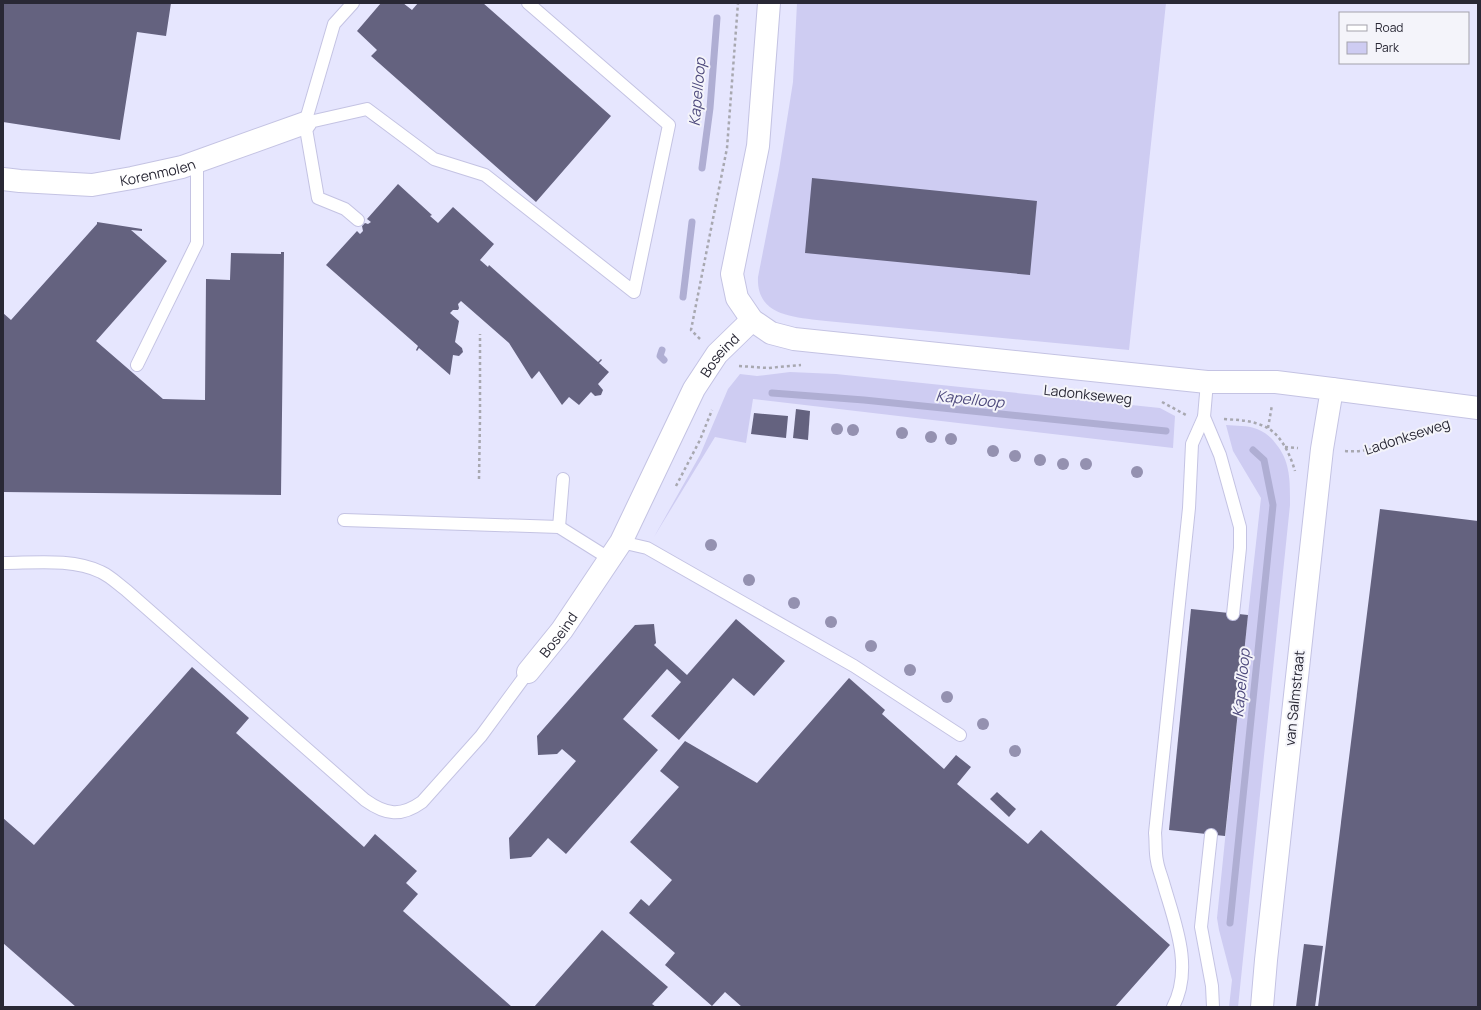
<svg xmlns="http://www.w3.org/2000/svg" width="1481" height="1010" viewBox="0 0 1481 1010" font-family="Manrope,sans-serif">
<rect width="100%" height="100%" fill="#f4f4fa"/>
<!-- built -->
<path fill="#e6e6fe" fill-rule="evenodd" d="M3 3H1478V1007H3ZM1340 13H1468V63H1340Z"/>
<!-- green -->
<g fill="#ceccf2">
<path d="M797 3H1166L1129 350 826 321C796 317 756 317 758 277L779 170 793 82Z"/>
<path d="M790 372 836 374 1160 408 1175 416 1173 448 753 399 746 443 715 437 654 537 700 455 728 389 740 374 757 376Z"/>
<path d="M1226 425C1236 426 1247 425 1257 429 1265 432 1271 437 1276 444 1291 462 1290 483 1290 505L1238 1007H1229L1232 980 1219 930 1217 918 1248 615 1261 498 1233 451Z"/>
</g>
<g fill="none" stroke-linecap="round" stroke-linejoin="round">
<!-- stream -->
<g stroke="#afaed3" stroke-width="7">
<path d="M702 168 710 108 717 18"/>
<path d="M683 297 692 222"/>
<path d="M662 350 660 356 664 360"/>
<path d="M772 393 864 400 1166 431"/>
<path d="M1230 923 1273 505 1264 460 1253 450"/>
</g>
</g>
<!-- building -->
<g fill="#64627f">
<path d="M3 3H171L166 36 137 32 120 140 3 122Z"/>
<path d="M381 3H403L412 10 418 3H483L611 116 536 202 371 56 377 50 357 31Z"/>
<path d="M812 178 1037 201 1030 275 805 253Z"/>
<path d="M398 184 432 215 430 216 438 223 453 207 494 244 480 260 488 267 489 265 598 362 601 359 602 360 599 363 609 372 598 384 603 390 601 395 595 396 591 392 579 405 569 397 562 405 539 371 532 379 531 378 509 343 461 301 458 304 459 308 458 310H453L450 313 459 321 455 342 462 348 463 352 459 356 453 355 450 375 419 348 417 351 416 350 418 346 326 265 357 231 360 234 363 231 362 226 365 223 368 224 371 222 367 219Z"/>
<path d="M97 222 142 229V231L131 230 167 261 96 341 163 399 205 400 206 279 230 280 231 253 281 254V252H284L281 495 3 492V313L11 320 97 224Z"/>
<path d="M796 409 810 411 808 440 793 438Z"/>
<path d="M754 413 788 416 786 438 751 434Z"/>
<path d="M1380 509 1478 521 1477 1007H1318Z"/>
<path d="M1191 609 1248 615 1225 836 1169 830Z"/>
<path d="M736 619 785 661 754 696 733 678 679 740 651 716 681 682 667 669 623 719 658 750 566 854 548 838 531 857 510 859 509 838 576 761 562 749 557 754 538 755 537 736 635 625 654 624 656 643 654 645 687 675Z"/>
<path d="M192 667 249 718 236 733 364 847 375 834 417 871 406 883 418 894 403 911 512 1007H76L3 943V818L34 845Z"/>
<path d="M849 678 885 710 882 714 944 769 956 755 971 767 957 784 1028 844 1041 830 1170 945 1115 1007H742L725 992 712 1006 665 965 675 953 629 913 641 899 649 906 672 880 630 842 679 787 660 771 685 741 757 783Z"/>
<path d="M997 792 1016 809 1009 817 990 799Z"/>
<path d="M602 930 668 987 652 1004 656 1007H534Z"/>
<path d="M1304 944 1323 946 1315 1007H1296Z"/>
</g>
<g fill="none" stroke-linecap="round" stroke-linejoin="round">
<defs>
<g id="lane">
<path d="M353 3 334 24 305 123 318 198 345 209 358 220"/>
<path d="M305 123 367 109 434 159 485 175 634 292 669 125 528 3"/>
<path d="M137 365 197 243V162"/>
<path d="M1204 417 1220 455 1240 527V548L1233 614"/>
<path d="M344 520 559 527 610 559"/>
<path d="M559 527 563 479"/>
<path d="M621 542 647 548 854 666 960 735"/>
<path d="M3 563C34 563 72 558 101 572 110 576 118 584 126 590L365 800C386 815 401 817 422 802L481 736 528 672"/>
<path d="M1211 835 1201 927 1212 986 1213 1007"/>
<path d="M1173 1007C1194 967 1174 921 1163 882 1161 875 1158 868 1157 861 1155 852 1156 842 1155 833L1189 508 1192 444 1204 417 1207 382"/>
</g>
<g id="street">
<path id="s1" d="M3 179 20 181 92 185 132 178 182 167 305 123"/>
<path d="M1332 389 1478 408"/>
<path id="s2" d="M528 672 562 630 621 542 694 389 717 354 752 320"/>
</g>
<path id="secondary" d="M769 3 758 146 732 274 737 298 752 320 771 333 794 339 1207 382H1276L1332 389 1322 449 1266 960 1262 1007"/>
</defs>
<!-- lane casing -->
<use href="#lane" stroke="#c4c3e3" stroke-width="14"/>
<!-- street casing -->
<use href="#street" stroke="#c4c3e3" stroke-width="24"/>
<!-- secondary casing -->
<use href="#secondary" stroke="#c4c3e3" stroke-width="24"/>
<!-- path -->
<g stroke="#a8a8b0" stroke-width="2.5" stroke-dasharray="3 3" stroke-linecap="butt">
<path d="M700 339 691 330 727 148 738 3"/>
<path d="M739 366 768 368 801 365"/>
<path d="M1162 402 1186 415"/>
<path d="M1224 419C1237 420 1249 420 1261 425 1280 431 1290 454 1295 471"/>
<path d="M1268 428 1272 405"/>
<path d="M1285 447 1298 448"/>
<path d="M1345 451C1375 454 1405 436 1434 427"/>
<path d="M479 479 480 419V334"/>
<path d="M676 486 700 440 712 410"/>
</g>
<!-- lane -->
<use href="#lane" stroke="#fff" stroke-width="12"/>
<!-- street -->
<use href="#street" stroke="#fff" stroke-width="22"/>
<!-- secondary -->
<use href="#secondary" stroke="#fff" stroke-width="22"/>
</g>
<!-- trees -->
<g fill="#9491b0">
<circle cx="837" cy="429" r="6"/>
<circle cx="853" cy="430" r="6"/>
<circle cx="902" cy="433" r="6"/>
<circle cx="931" cy="437" r="6"/>
<circle cx="951" cy="439" r="6"/>
<circle cx="993" cy="451" r="6"/>
<circle cx="1015" cy="456" r="6"/>
<circle cx="1040" cy="460" r="6"/>
<circle cx="1063" cy="464" r="6"/>
<circle cx="1086" cy="464" r="6"/>
<circle cx="1137" cy="472" r="6"/>
<circle cx="711" cy="545" r="6"/>
<circle cx="749" cy="580" r="6"/>
<circle cx="794" cy="603" r="6"/>
<circle cx="831" cy="622" r="6"/>
<circle cx="871" cy="646" r="6"/>
<circle cx="910" cy="670" r="6"/>
<circle cx="947" cy="697" r="6"/>
<circle cx="983" cy="724" r="6"/>
<circle cx="1015" cy="751" r="6"/>
</g>
<g text-anchor="middle" dominant-baseline="central" stroke-width="4" stroke-linejoin="round" paint-order="stroke">
<!-- street labels -->
<g font-size="14" fill="#292835" stroke="#f4f4fa">
<text stroke="none"><textPath href="#s1" startOffset="156">Korenmolen</textPath></text>
<text stroke="none"><textPath href="#s2" startOffset="372">Boseind</textPath></text>
<text transform="translate(1088 394) rotate(6)">Ladonkseweg</text>
<text transform="translate(1407 436) rotate(-18)">Ladonkseweg</text>
<text stroke="none"><textPath href="#s2" startOffset="48">Boseind</textPath></text>
<text transform="translate(1294 698) rotate(-84)">van Salmstraat</text>
</g>
<!-- water labels -->
<g font-size="15" font-style="italic" fill="#4e4a7d" stroke="#f4f4fa">
<text transform="translate(697 92) rotate(-85)">Kapelloop</text>
<text transform="translate(970 399) rotate(6)">Kapelloop</text>
<text transform="translate(1241 683) rotate(-84)">Kapelloop</text>
</g>
</g>
<!-- border -->
<rect width="1481" height="1010" fill="none" stroke="#292835" stroke-width="8"/>
<!-- legend -->
<rect x="1339" y="12" width="130" height="52" fill="#f4f4fa" stroke="#a3a2ab"/>
<rect x="1347" y="25" width="20" height="6" fill="#ffffff" stroke="#a3a2ab"/>
<text x="1375" y="32" font-size="12" fill="#292835">Road</text>
<rect x="1347" y="42" width="20" height="12" fill="#ceccf2" stroke="#a3a2ab"/>
<text x="1375" y="52" font-size="12" fill="#292835">Park</text>
</svg>
